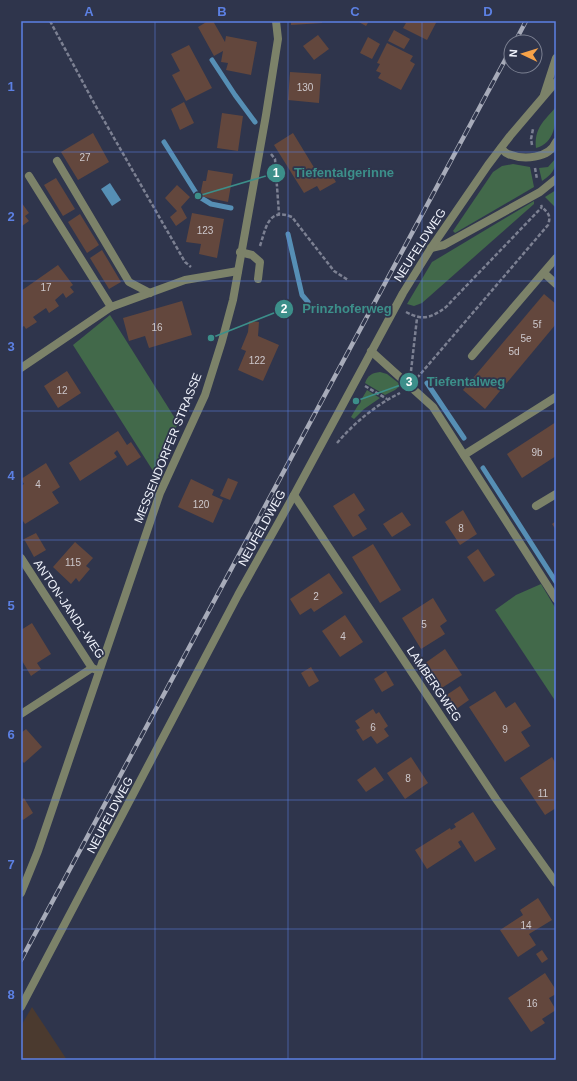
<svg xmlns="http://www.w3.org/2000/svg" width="577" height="1081" viewBox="0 0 577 1081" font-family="Helvetica,sans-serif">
<rect width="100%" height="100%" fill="#2f354c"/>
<!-- commercial -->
<path fill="#4b3a2f" d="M32 1007 67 1060H21V1026Z"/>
<!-- green -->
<g fill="#42694a">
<path d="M556 107C556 123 555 143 536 148 534 128 544 121 556 107Z"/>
<path d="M556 158C556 170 551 175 542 181L539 168 548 167Z"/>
<path d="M513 164 530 167 534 187 455 233 453 231 493 172 502 166Z"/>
<path d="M556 190V208L545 197Z"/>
<path d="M534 201V204L422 303 414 306 407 304 432 262Z"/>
<path d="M110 315 178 423 155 474 73 345Z"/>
<path d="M380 372 387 374 401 385 395 390 385 395 365 383C368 375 372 373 380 372Z"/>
<path d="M367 390 380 398 364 409 354 419 351 417Z"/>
<path d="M541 584 556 609V702L495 610 516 595Z"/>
</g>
<!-- water -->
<path fill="#568fb5" d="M110 183 121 200 112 206 101 189Z"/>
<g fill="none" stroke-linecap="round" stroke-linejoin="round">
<!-- stream -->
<g stroke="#568fb5" stroke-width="5">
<path d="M212 60 235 95 255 122"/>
<path d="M164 142 198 196 211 204 231 208"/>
<path d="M288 234 302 295 308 302"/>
<path d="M427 383 464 438"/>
<path d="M483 468 556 582"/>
</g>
</g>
<!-- building -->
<g fill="#63473d">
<path d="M208 21H213L225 42 226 36 257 42 251 75 226 70 228 63 221 62 223 51 214 56 198 27Z"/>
<path d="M291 21H322V23L291 25Z"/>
<path d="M357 21H369L366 26Z"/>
<path d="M401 21H437L427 40 403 28 406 23Z"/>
<path d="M394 30 410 39 404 49 388 41Z"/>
<path d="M318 35 329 49 314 60 303 46Z"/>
<path d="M368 37 380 44 372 59 360 53Z"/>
<path d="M387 43 413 56 410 61 415 64 401 90 378 78 381 73 376 71 380 64 377 63Z"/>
<path d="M189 45 212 88 186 101 172 75 180 71 171 54Z"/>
<path d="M290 72 321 74 319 103 288 100Z"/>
<path d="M184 102 194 123 180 130 171 109Z"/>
<path d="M222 113 243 116 238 151 217 148Z"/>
<path d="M93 133 109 162 78 180 61 152Z"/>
<path d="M293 133 318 174 328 169 336 182 320 191 317 186 304 193 274 145Z"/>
<path d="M208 170 233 174 228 202 200 196 203 181H206Z"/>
<path d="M56 178 75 209 63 216 44 185Z"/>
<path d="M177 185 190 197 181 207 187 218 176 226 170 217 177 211 165 198Z"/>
<path d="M21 202 29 213 25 216 29 221 22 226 21 224Z"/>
<path d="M192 213 224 219 217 258 199 254 201 244 186 242Z"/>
<path d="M80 214 99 245 87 253 68 222Z"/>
<path d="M102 250 121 282 109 289 90 258Z"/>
<path d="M58 265 73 285 70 287 74 292 66 298 63 293 55 300 59 306 49 313 46 308 33 317 37 322 26 329 24 326 21 328V291Z"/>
<path d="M544 294 556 304V324L485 409 463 390Z"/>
<path d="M182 301 192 335 149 348 145 336 129 341 123 318Z"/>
<path d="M249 321 259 322 258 336 279 345 263 381 238 370 246 351 241 349 248 332Z"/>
<path d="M67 371 81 393 58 408 44 386Z"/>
<path d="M556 422V456L522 478 507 454Z"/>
<path d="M118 431 127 445 131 442 141 457 127 466 117 450 114 453 117 457 80 481 69 463Z"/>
<path d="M46 463 60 487 52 492 59 503 25 524 21 518V486L24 484 21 479Z"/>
<path d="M228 478 238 482 230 500 220 496Z"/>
<path d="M191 479 214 490 212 495 223 500 213 523 178 507Z"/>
<path d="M354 493 365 510 358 515 367 529 353 537 333 506Z"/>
<path d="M463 510 477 534 460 545 445 522Z"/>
<path d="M402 512 411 525 392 537 383 524Z"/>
<path d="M556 521V530L552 524Z"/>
<path d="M36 533 46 550 34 557 24 539Z"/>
<path d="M75 542 93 558 86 566 90 569 79 582 76 578 71 584 53 567Z"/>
<path d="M373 544 401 590 380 603 352 557Z"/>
<path d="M478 549 495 575 484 582 467 557Z"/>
<path d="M329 573 343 593 314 612 311 608 300 615 290 599Z"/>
<path d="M433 598 447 621 440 626 445 634 421 649 402 618Z"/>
<path d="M345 615 363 642 340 657 322 631Z"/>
<path d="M32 623 51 654 37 663 41 669 31 676 21 659V630Z"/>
<path d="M445 649 462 675 437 691 421 666Z"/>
<path d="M311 667 319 681 309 687 301 673Z"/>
<path d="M386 671 394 685 382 692 374 679Z"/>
<path d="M460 686 469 700 452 712 442 698Z"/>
<path d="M495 691 506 708 515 702 531 726 521 732 530 746 505 762 469 707Z"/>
<path d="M373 709 376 714 379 712 388 726 384 729 389 736 377 744 371 736 363 741 356 730 360 728 355 721Z"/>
<path d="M26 729 42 747 24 763 21 760V733Z"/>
<path d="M411 757 428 783 405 799 387 773Z"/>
<path d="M552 757 556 764V808L545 815 520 778Z"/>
<path d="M375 767 384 780 366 792 357 780Z"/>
<path d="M24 798 33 813 23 820 21 817V800Z"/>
<path d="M473 812 496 849 475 862 461 840 458 842 461 847 427 869 415 850 450 828 451 830 456 827 454 824Z"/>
<path d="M538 898 552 920 529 934 536 945 518 957 500 930 523 915 520 910Z"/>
<path d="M542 950 548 959 542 963 536 954Z"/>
<path d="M545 973 556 990V994L549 998 556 1010 542 1019 545 1023 531 1032 508 998Z"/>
</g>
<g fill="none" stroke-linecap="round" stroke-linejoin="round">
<!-- path -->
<g stroke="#7c8092" stroke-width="2.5" stroke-dasharray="4 2" stroke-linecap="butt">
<path d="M50 21 94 103 185 262 191 267"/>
<path d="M532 145 531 139 533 129"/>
<path d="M271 154 275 159 279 214"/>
<path d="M535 168 537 179"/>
<path d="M260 246C266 228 268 207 292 217L334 271 348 280"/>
<path d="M406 312C423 321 431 318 446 307L542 207"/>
<path d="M411 371 417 318"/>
<path d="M417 378 548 225C551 216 549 214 542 207L541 205"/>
<path d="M365 386 387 399"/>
<path d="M337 443C355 422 376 405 400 393"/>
</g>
<!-- service -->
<g stroke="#7c8269" stroke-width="8">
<path d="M544 95 556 58"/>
<path d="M501 148C503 150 505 153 508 154 523 160 549 159 556 142"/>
<path d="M431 248 444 245 540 192 556 179"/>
<path d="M544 273 556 284"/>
<path d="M472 356 556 258"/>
<path d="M464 455 556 397"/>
<path d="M536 506 556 494"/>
</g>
<!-- minor -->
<g stroke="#7c8269" stroke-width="8">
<path d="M57 161 129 282 150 293"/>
<path d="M29 176 111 307"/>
<path d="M240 252 252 255 260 262 258 279"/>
<path d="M371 351 433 407 556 599"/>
<path d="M21 368 111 307 185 280 238 271"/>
<path d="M294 495 496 799 556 883"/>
<path d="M21 558 92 668 99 671"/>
<path d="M21 714 92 668"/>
<path d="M21 893 38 851 160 493 205 395 222 341 233 300 266 115 278 39 276 21"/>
</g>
<!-- tertiary -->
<path stroke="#7c8269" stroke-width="8" d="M21 1007 238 595 294 495 403 293 431 248 488 165 510 136 556 82"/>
<defs>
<g id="rail">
<path d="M515 42 526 21"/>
<path d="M21 960 511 49"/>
</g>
</defs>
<!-- rail casing -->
<use href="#rail" stroke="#a7abb9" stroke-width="4.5"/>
<!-- rail -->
<use href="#rail" stroke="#2f354c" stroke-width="3" stroke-dasharray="9" stroke-linecap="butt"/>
</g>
<!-- grid -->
<path fill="none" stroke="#5c80e3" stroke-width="1" stroke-opacity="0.55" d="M155 21V1060M288 21V1060M422 21V1060M21 152H556M21 281H556M21 411H556M21 540H556M21 670H556M21 800H556M21 929H556"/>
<g text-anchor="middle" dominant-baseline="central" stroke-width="3.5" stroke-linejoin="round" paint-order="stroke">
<!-- number labels -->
<g font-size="10" fill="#cdc8cc">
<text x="305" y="87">130</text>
<text x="85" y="157">27</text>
<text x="205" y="230">123</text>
<text x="46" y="287">17</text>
<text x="537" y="324">5f</text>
<text x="157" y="327">16</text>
<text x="526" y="338">5e</text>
<text x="514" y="351">5d</text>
<text x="257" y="360">122</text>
<text x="62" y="390">12</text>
<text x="537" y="452">9b</text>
<text x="38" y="484">4</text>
<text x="201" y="504">120</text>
<text x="461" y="528">8</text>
<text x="73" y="562">115</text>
<text x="316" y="596">2</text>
<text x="424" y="624">5</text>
<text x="343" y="636">4</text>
<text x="373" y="727">6</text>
<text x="505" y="729">9</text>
<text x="408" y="778">8</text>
<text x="543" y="793">11</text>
<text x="526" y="925">14</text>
<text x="532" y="1003">16</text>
</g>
<!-- street labels -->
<g font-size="12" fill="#f0f3fc" stroke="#2f354c">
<text transform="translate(420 245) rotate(-57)">NEUFELDWEG</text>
<text transform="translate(168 448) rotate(-68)">MESSENDORFER STRASSE</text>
<text transform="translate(262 528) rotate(-61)">NEUFELDWEG</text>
<text transform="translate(69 609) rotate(56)">ANTON-JANDL-WEG</text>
<text transform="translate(434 684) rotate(56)">LAMBERGWEG</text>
<text transform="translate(110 815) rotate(-62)">NEUFELDWEG</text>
</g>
</g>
<!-- callouts -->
<path fill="none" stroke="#3c8f8a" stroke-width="1.5" d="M198 196L276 173M211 338L284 309M356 401L409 382"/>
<g fill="#3c8f8a" stroke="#2f354c" stroke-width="1.5">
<circle cx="198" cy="196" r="4"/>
<circle cx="211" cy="338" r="4"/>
<circle cx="356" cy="401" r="4"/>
<circle cx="276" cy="173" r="10"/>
<circle cx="284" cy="309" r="10"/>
<circle cx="409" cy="382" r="10"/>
</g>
<g font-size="12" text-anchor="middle" font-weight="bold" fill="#fff">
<text x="276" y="177">1</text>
<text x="284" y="313">2</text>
<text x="409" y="386">3</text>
</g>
<g font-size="13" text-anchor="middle" font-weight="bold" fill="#3c8f8a" stroke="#2f354c" stroke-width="3.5" stroke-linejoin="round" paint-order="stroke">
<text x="344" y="177">Tiefentalgerinne</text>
<text x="347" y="313">Prinzhoferweg</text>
<text x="466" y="386">Tiefentalweg</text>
</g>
<!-- border -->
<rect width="577" height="1081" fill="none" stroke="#2f354c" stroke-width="44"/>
<!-- north arrow -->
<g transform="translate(523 54) rotate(274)"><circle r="19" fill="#2f354c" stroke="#7c8192"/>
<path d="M0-3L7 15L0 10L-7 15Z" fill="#f7a248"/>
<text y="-6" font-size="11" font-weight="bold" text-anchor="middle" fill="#f0f3fc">N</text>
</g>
<rect x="22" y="22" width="533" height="1037" fill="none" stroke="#5c80e3" stroke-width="1.5"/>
<g font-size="13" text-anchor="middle" font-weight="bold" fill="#5c80e3">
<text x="89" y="16">A</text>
<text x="222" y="16">B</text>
<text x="355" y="16">C</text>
<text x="488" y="16">D</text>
<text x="11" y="91">1</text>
<text x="11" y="221">2</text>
<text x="11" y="351">3</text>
<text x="11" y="480">4</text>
<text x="11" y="610">5</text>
<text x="11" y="739">6</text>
<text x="11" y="869">7</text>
<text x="11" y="999">8</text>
</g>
</svg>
